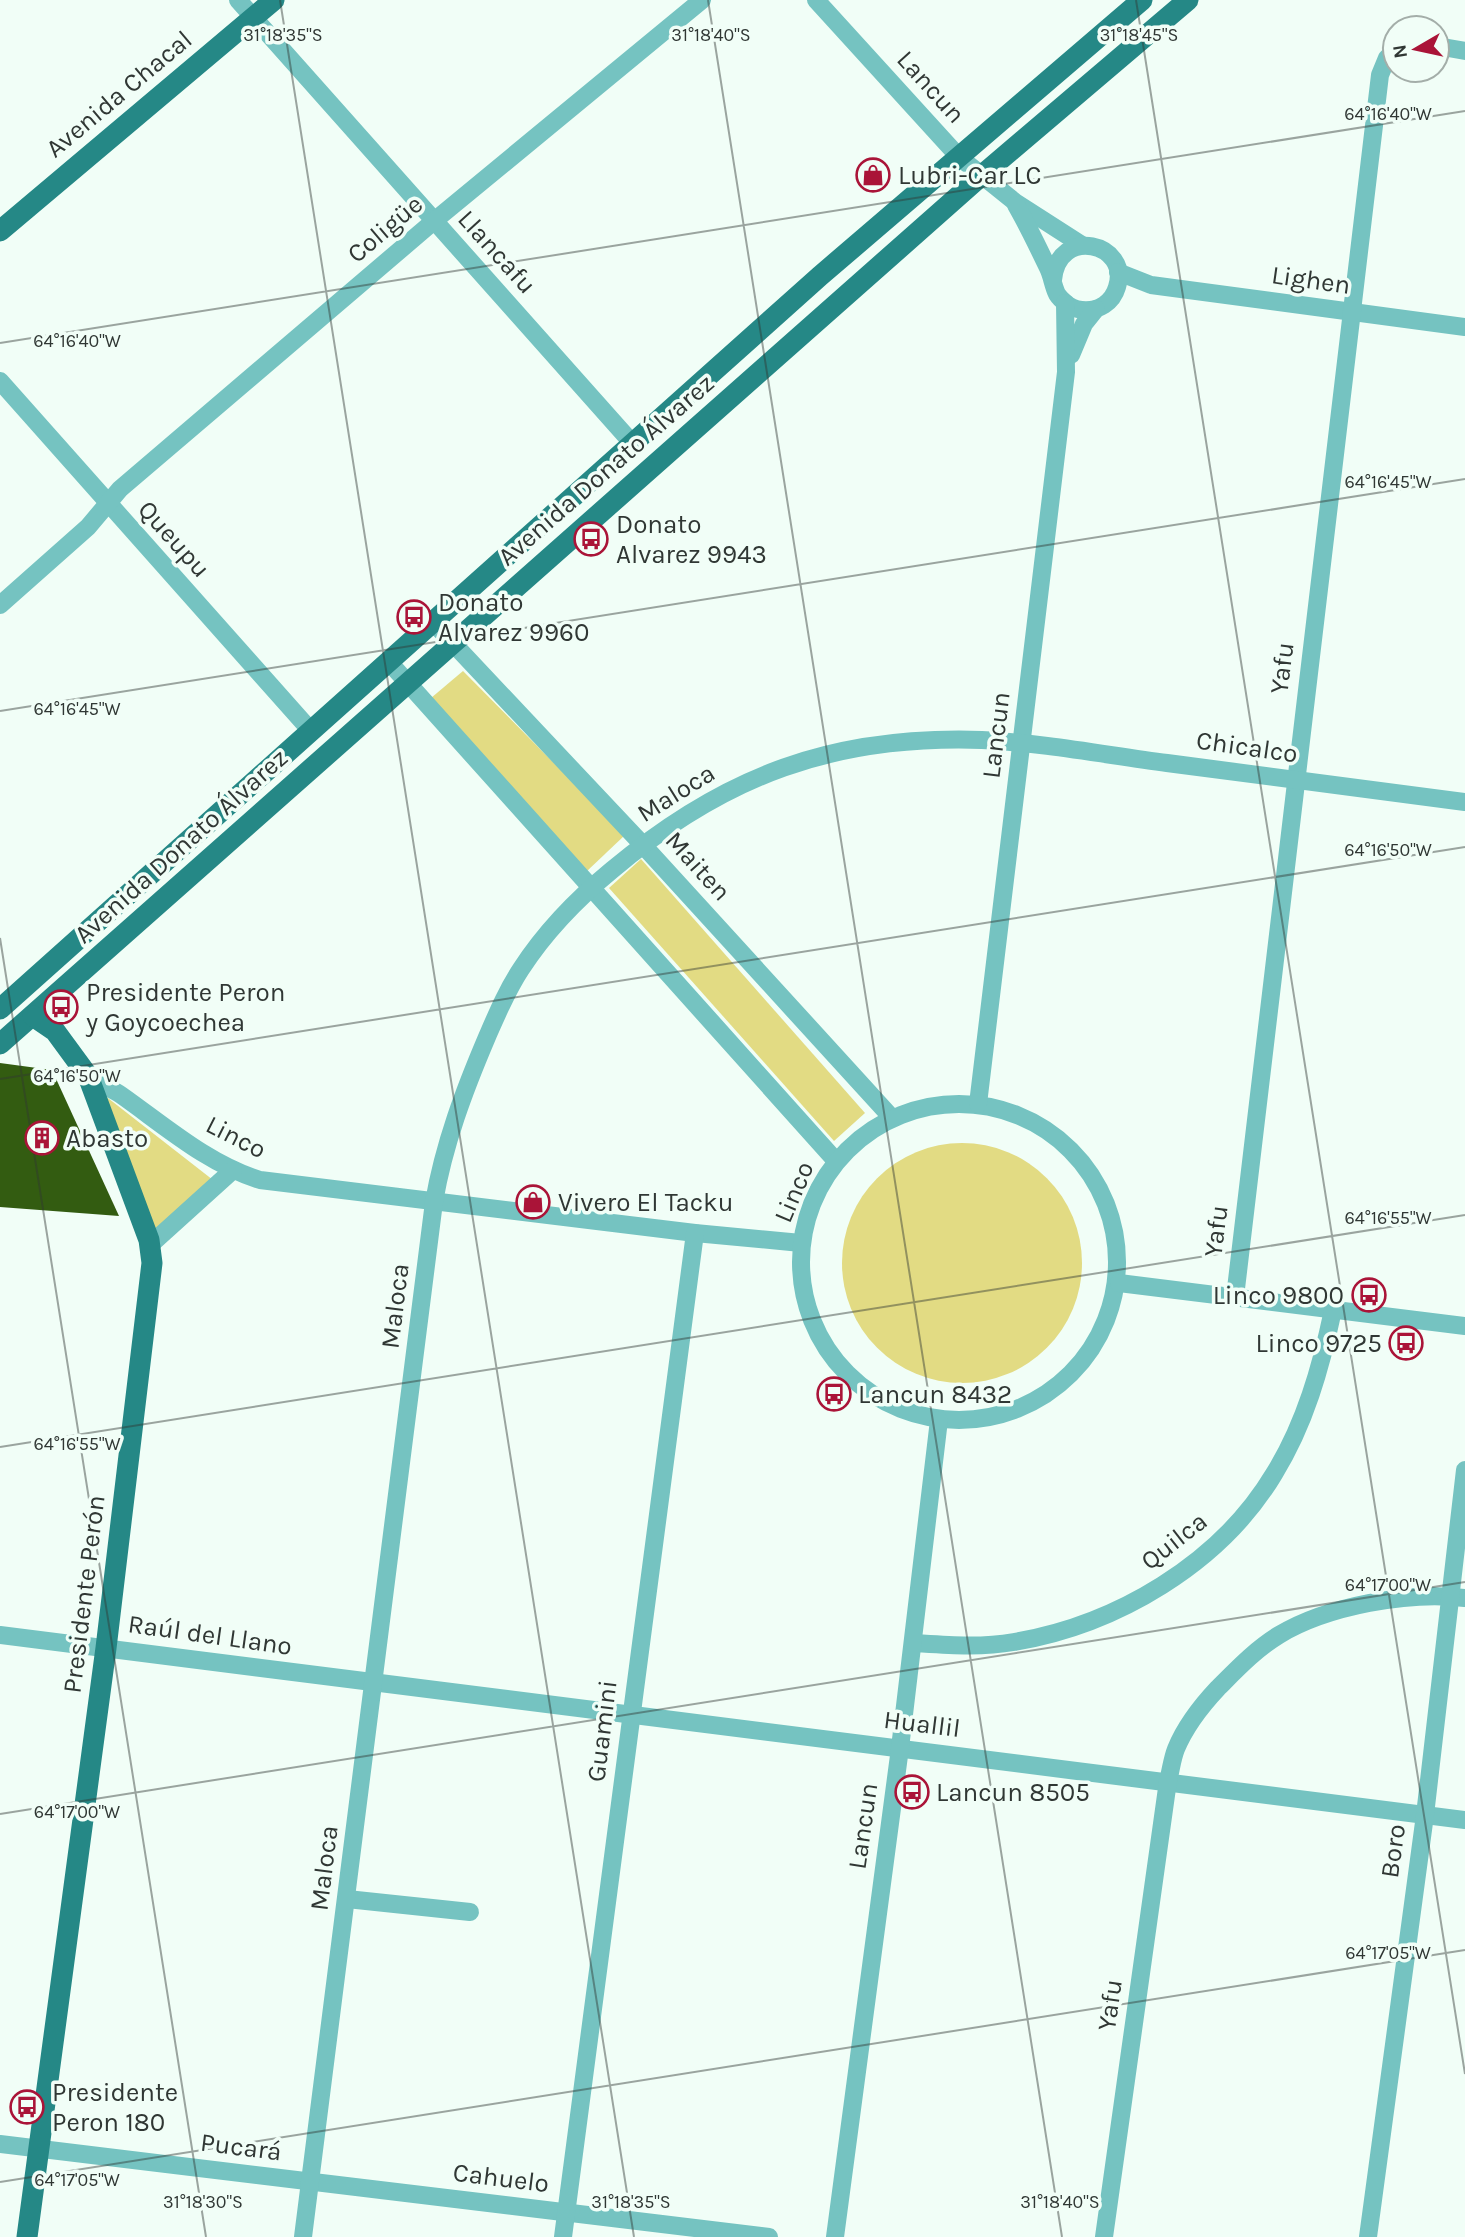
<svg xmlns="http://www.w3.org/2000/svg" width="1465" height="2237" viewBox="0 0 1465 2237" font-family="Karla,sans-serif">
<rect width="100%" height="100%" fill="#f1fef7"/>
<!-- green -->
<g fill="#e2db83">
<path d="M463 671 625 835 586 872 431 698Z"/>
<path d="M641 859 865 1113 834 1141 609 888Z"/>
<path d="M104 1095 213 1180 149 1240Z"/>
<circle cx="962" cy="1263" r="120"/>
</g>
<!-- building -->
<path fill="#335c11" d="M0 1063 52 1070 119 1216 0 1207Z"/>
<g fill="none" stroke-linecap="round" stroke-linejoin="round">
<!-- minor -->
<g stroke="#75c3c1" stroke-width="18">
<path d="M238 0 633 444"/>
<path d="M816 0 959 157 1015 202 1082 245"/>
<path d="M1437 46 1465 51"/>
<path d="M1016 205C1028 226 1038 247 1048 268 1052 276 1053 286 1057 294 1060 299 1064 302 1068 305 1079 312 1093 312 1104 305 1110 301 1115 294 1117 287 1131 243 1058 225 1053 280"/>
<path d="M1118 272 1151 285 1465 327"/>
<path d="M1071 355 1084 324 1096 309"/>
<path d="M0 381 311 731"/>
<path d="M0 605 88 527 120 489 434 221 702 0"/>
<path d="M433 622 642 844 892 1118"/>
<path d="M389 662 836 1161"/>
<path d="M88 1076C98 1084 111 1088 121 1095 165 1126 208 1164 260 1180L695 1233 801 1243"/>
<circle cx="959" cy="1262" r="158"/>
<path d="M978 1104 1066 372 1065 303"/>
<path d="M150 1245 233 1170"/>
<path d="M1119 1283 1465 1326"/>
<path d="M1235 1297 1380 75 1387 58 1395 50"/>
<path d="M0 1635 1465 1820"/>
<path d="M913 1643C946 1645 980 1648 1014 1642 1116 1625 1220 1564 1274 1474 1305 1424 1321 1367 1333 1310"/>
<path d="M347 1899 470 1912"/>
<path d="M0 2144 769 2237"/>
<path d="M303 2237 434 1202C444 1144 464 1091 487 1037 497 1014 507 990 521 969 545 932 578 898 612 870 725 775 834 735 982 740 1044 743 1106 755 1167 763 1266 776 1365 789 1465 802"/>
<path d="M563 2237 695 1233"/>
<path d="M835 2237 900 1748 939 1420"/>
<path d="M1104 2237 1168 1781C1171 1770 1172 1759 1176 1749 1185 1727 1202 1705 1218 1688 1237 1669 1256 1649 1279 1635 1327 1606 1409 1591 1465 1598"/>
<path d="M1368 2237 1425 1815 1465 1470"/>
</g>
<!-- major -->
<g stroke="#258886" stroke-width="21">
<path d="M0 231 274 0"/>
<path d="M0 1009 820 276 1142 0"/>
<path d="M0 1044 981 176 1188 0"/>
<path d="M27 2237 106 1648 152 1263 149 1240 88 1076 55 1031 33 1016"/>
</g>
</g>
<!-- ticks -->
<path fill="none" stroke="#303734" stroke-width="2" stroke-opacity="0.45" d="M280 0 634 2237M708 0 1062 2237M1136 0 1465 2074M0 343 1465 111M0 711 1465 479M0 938 206 2237M0 1079 1465 847M0 1447 1465 1215M0 1814 1465 1582M0 2182 1465 1950"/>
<!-- icons -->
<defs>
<symbol id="shop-ring" viewBox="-11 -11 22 22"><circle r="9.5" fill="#f1fef7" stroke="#aa1438" stroke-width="1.5"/><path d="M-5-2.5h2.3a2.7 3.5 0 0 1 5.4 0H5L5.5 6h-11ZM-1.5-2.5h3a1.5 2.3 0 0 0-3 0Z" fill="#aa1438"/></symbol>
<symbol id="bus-ring" viewBox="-11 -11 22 22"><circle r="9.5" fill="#f1fef7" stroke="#aa1438" stroke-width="1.5"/><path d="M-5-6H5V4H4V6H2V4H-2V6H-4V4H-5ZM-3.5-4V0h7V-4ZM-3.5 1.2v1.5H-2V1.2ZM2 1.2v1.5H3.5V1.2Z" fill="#aa1438"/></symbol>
<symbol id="building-ring" viewBox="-11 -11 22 22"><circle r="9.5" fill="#f1fef7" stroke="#aa1438" stroke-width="1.5"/><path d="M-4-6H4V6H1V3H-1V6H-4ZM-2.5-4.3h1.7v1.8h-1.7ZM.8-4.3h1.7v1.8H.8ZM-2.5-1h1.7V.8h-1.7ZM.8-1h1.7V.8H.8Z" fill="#aa1438"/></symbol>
</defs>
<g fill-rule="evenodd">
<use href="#shop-ring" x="854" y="156" width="38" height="38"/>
<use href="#bus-ring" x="572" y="520" width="38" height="38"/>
<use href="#bus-ring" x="395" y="598" width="38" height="38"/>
<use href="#bus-ring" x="42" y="988" width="38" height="38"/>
<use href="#building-ring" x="23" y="1119" width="38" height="38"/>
<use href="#shop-ring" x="514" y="1183" width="38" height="38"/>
<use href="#bus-ring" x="1350" y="1276" width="38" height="38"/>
<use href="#bus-ring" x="1387" y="1324" width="38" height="38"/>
<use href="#bus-ring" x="815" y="1375" width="38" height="38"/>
<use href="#bus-ring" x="893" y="1773" width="38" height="38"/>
<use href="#bus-ring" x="8" y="2088" width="38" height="38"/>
</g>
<g text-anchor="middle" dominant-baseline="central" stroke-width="7" stroke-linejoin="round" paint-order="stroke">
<!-- street labels -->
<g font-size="26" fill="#303734" stroke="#f1fef7">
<text transform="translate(931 87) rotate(48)">Lancun</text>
<text transform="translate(119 94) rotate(-40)">Avenida Chacal</text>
<text transform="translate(385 229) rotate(-40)">Coligüe</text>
<text transform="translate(497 252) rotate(48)">Llancafu</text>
<text transform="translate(1311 280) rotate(8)">Lighen</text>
<text transform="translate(606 470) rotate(-41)">Avenida Donato Álvarez</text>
<text transform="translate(174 539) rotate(48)">Queupu</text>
<text transform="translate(1282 668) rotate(-83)">Yafu</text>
<text transform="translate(996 735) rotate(-83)">Lancun</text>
<text transform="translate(1247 747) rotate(8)">Chicalco</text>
<text transform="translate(676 793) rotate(-32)">Maloca</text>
<text transform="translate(181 846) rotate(-42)">Avenida Donato Álvarez</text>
<text transform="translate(698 866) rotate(48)">Maiten</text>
<text transform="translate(236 1137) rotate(27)">Linco</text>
<text transform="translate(794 1192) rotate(-67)">Linco</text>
<text transform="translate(1216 1231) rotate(-83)">Yafu</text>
<text transform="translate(395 1306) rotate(-83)">Maloca</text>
<text transform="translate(1174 1541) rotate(-38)">Quilca</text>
<text transform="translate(84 1594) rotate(-83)">Presidente Perón</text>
<text transform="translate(210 1635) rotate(8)">Raúl del Llano</text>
<text transform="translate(922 1724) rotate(7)">Huallil</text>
<text transform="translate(602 1731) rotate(-83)">Guamini</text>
<text transform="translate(863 1826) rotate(-82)">Lancun</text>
<text transform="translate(1393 1851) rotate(-82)">Boro</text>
<text transform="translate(324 1868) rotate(-83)">Maloca</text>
<text transform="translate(1110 2005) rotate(-82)">Yafu</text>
<text transform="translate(241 2147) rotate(7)">Pucará</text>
<text transform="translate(501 2178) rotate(7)">Cahuelo</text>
</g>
<!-- poi labels -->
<g font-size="26" fill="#303734" stroke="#f1fef7" text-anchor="start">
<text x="898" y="175">Lubri-Car LC</text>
<text x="616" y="524">Donato<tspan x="616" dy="30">Alvarez 9943</tspan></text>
<text x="438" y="602">Donato<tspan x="438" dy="30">Alvarez 9960</tspan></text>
<text x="86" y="992">Presidente Peron<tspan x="86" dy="30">y Goycoechea</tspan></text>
<text x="66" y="1138">Abasto</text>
<text x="558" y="1202">Vivero El Tacku</text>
<text x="1344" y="1295" text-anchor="end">Linco 9800</text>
<text x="1382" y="1343" text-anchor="end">Linco 9725</text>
<text x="858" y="1394">Lancun 8432</text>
<text x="936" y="1792">Lancun 8505</text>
<text x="52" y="2092">Presidente<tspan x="52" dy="30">Peron 180</tspan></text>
</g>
</g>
<g font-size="18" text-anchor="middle" fill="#303734" stroke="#f1fef7" stroke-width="7" stroke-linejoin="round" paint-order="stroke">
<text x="1139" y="41">31°18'45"S</text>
<text x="283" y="41">31°18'35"S</text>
<text x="711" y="41">31°18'40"S</text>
<text x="1388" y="120">64°16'40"W</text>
<text x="77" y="347">64°16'40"W</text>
<text x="1388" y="488">64°16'45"W</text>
<text x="77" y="715">64°16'45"W</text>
<text x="1388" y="856">64°16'50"W</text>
<text x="77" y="1082">64°16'50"W</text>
<text x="1388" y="1224">64°16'55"W</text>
<text x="77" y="1450">64°16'55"W</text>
<text x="1388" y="1591">64°17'00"W</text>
<text x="77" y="1818">64°17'00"W</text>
<text x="1388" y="1959">64°17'05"W</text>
<text x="77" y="2186">64°17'05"W</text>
<text x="203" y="2208">31°18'30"S</text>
<text x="631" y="2208">31°18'35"S</text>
<text x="1060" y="2208">31°18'40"S</text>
</g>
<!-- north arrow -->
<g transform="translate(1416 49) rotate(261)"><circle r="33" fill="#f1fef7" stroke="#a4aea9" stroke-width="2"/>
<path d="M0-5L12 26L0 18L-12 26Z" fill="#aa1438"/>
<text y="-10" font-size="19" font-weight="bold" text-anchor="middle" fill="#303734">N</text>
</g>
</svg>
